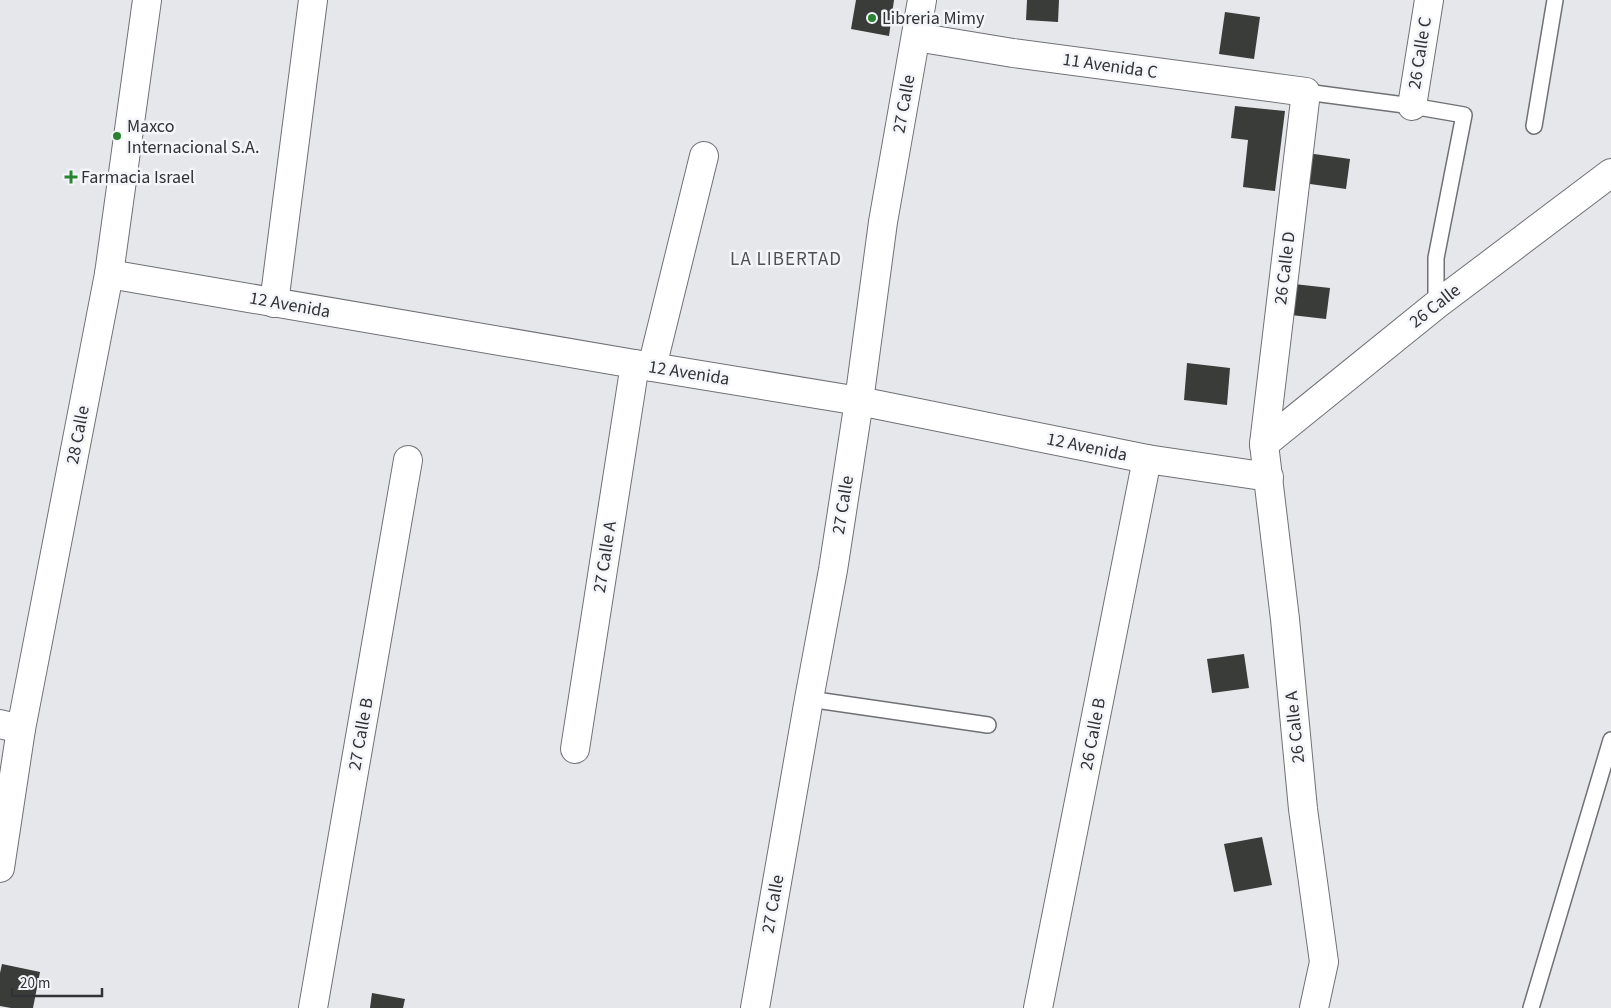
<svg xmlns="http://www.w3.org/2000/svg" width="1611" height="1008" viewBox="0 0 1611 1008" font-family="'Source Sans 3',sans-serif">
<rect width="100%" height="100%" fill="#e6e7eb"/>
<!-- building -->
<g fill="#393c39">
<path d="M856 0H894L889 36 851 29Z"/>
<path d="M1027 0H1059L1058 22 1026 20Z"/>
<path d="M1225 12 1260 17 1254 59 1219 54Z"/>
<path d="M1235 106 1285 111 1275 191 1243 187 1248 140 1231 138Z"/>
<path d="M1307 153 1350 159 1346 189 1303 183Z"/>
<path d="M1294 284 1330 288 1326 319 1291 315Z"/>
<path d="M1187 363 1230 368 1227 405 1184 400Z"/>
<path d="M1244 654 1249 688 1212 693 1207 659Z"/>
<path d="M1262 837 1272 885 1234 892 1224 844Z"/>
<path d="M2 964 40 972 33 1008H11L0 1006V973Z"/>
<path d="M372 993 405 999 403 1008H370Z"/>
</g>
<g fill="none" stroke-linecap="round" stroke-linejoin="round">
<defs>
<g id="service">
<path d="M1306 92 1412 106 1464 115 1436 258V305"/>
<path d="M1534 126 1555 0"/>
<path d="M809 699 988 725"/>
<path d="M1531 1008 1611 740"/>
</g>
<g id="minor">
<path d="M916 37 1013 53 1306 92 1264 444 1285 619 1303 809 1324 962 1314 1008"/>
<path d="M1412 106 1429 0"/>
<path d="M109 274 652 367 859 401 1147 459 1269 477"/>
<path d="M274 303 313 0"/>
<path d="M652 367 704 156"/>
<path d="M1264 444 1436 305 1611 173"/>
<path d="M0 724 21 729"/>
<path d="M575 749 635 364"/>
<path d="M313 1008 408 460"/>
<path d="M755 1008 809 699 833 570 859 401 883 222 922 0"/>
<path d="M1038 1008 1147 459"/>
</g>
<path id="secondary" d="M0 868 21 729 109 274 147 0"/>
</defs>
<!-- service casing -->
<use href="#service" stroke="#707174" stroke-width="18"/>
<!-- minor casing -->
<use href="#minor" stroke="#707174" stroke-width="30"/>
<!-- secondary casing -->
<use href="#secondary" stroke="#707174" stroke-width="30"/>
<!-- service -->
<use href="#service" stroke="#fff" stroke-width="15"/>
<!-- minor -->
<use href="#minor" stroke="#fff" stroke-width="28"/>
<!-- secondary -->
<use href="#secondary" stroke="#fff" stroke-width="28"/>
</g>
<!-- markers -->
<g fill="#288333" stroke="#f3f5f8" stroke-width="2">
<circle cx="872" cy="18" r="5"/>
<circle cx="117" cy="136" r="5"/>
<path d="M68.5 169.5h5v5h5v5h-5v5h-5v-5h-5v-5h5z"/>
</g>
<g text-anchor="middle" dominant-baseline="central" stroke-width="5" stroke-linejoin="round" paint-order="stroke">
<!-- poi labels -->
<g font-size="18" fill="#323234" stroke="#f3f5f8" text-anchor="start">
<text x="882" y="18">Libreria Mimy</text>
<text x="127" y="126">Maxco<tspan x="127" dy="21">Internacional S.A.</tspan></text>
<text x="81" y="177">Farmacia Israel</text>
</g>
<!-- street labels -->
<g font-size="18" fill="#323234" stroke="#f3f5f8">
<text transform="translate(1420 53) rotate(-81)">26 Calle C</text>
<text transform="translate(1110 66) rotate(8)">11 Avenida C</text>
<text transform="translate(904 104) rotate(-80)">27 Calle</text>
<text transform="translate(1285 268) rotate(-83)">26 Calle D</text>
<text transform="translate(290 305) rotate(10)">12 Avenida</text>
<text transform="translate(1435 306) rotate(-38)">26 Calle</text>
<text transform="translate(689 373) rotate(9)">12 Avenida</text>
<text transform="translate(78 435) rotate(-79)">28 Calle</text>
<text transform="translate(1087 447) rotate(12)">12 Avenida</text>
<text transform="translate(843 505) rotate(-81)">27 Calle</text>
<text transform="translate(605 557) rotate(-81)">27 Calle A</text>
<text transform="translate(1295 727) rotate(-96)">26 Calle A</text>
<text transform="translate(361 734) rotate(-80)">27 Calle B</text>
<text transform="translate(1093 734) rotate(-79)">26 Calle B</text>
<text transform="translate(773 904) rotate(-80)">27 Calle</text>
</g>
<!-- neighbourhood labels -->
<g font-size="19" letter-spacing="1" fill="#505154" stroke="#f3f5f8">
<text x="786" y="259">LA LIBERTAD</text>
</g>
</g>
<!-- scale -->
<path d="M12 988v8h90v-8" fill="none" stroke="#323234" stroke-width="2.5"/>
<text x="20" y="988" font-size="15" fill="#323234" stroke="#f3f5f8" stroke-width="4" paint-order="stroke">20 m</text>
</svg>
